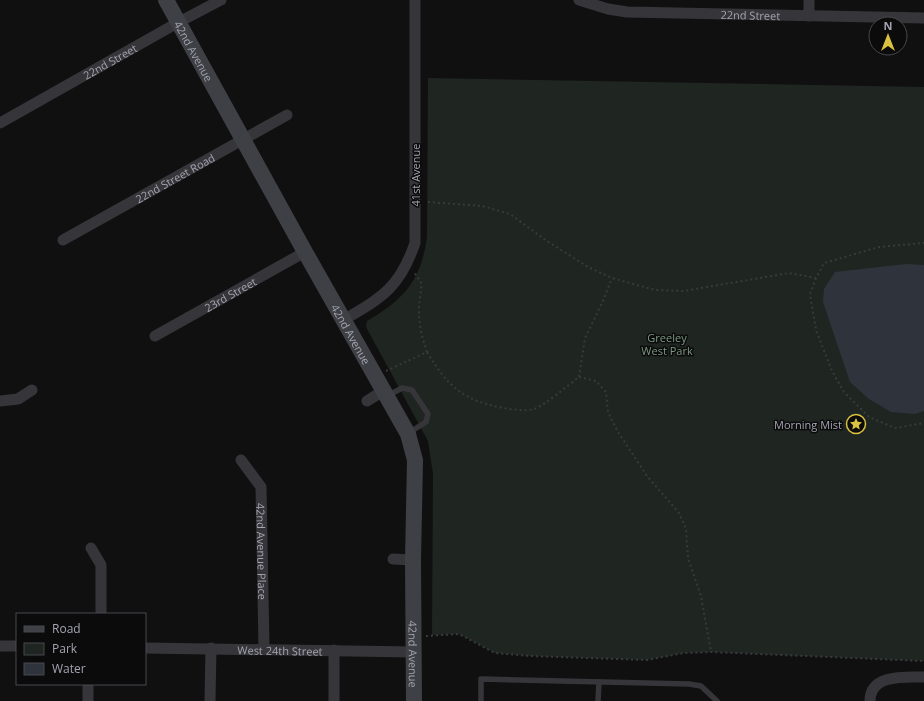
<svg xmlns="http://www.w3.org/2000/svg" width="924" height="701" viewBox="0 0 924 701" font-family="'Open Sans',sans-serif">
<rect width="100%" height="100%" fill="#101011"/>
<!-- green -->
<path fill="#1f2521" d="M428 78 924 87V661L711 652 684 653 647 660 530 656 495 653 459 634 432 635 433 474 428 441 366 327 367 321C405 299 421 280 427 237Z"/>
<!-- water -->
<path fill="#2f343c" d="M906 264 924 265V411L915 414 891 412 869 399 850 382 823 302 824 289 835 272Z"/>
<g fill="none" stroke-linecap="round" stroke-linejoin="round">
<!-- path -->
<g stroke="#393a3e" stroke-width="2" stroke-dasharray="2 3" stroke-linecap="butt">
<path d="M428 202 482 206 510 214 547 241 588 267 612 278 655 290 684 291 789 273 816 278 824 263 879 247 924 243"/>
<path d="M816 278 810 294 816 330 832 371 844 392 869 417 895 428 924 423"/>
<path d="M427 352C448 387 463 400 503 408 511 409 525 412 534 409 547 404 567 386 579 377L596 381 606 392 608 412 618 432 647 476 679 513 686 529 688 558 701 596 711 652"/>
<path d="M386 371 427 352C418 325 417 312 422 284L414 272"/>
<path d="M579 377 585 338 603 301 612 278"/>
<path d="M426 636 459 634 495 653 530 656 647 660 684 653 711 652 924 661"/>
</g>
<!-- lane -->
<g stroke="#36363a" stroke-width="5.5">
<path d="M387 396 402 388 412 390 428 414 426 422 410 432"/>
<path d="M481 701V679L689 684 701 686 717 701"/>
<path d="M598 701 599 682"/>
</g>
<!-- street -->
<g stroke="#36363a" stroke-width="11">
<path id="s1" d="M579 0 608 9 627 12 924 18"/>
<path d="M809 0V16"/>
<path id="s2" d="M0 123 179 22 221 0"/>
<path id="s3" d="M63 240 287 115"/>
<path d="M345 319C383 297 400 287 415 243V0"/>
<path id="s4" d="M155 336 305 252"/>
<path d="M0 401 18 399 32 390"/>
<path d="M367 401 383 391"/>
<path id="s5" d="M241 460 261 487 264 649"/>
<path d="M91 548 101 565V614"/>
<path d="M393 559 413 560"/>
<path d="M0 646H17"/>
<path id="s6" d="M145 648 414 652"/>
<path d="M88 701V684"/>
<path d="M210 701 211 648"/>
<path d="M334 701V650"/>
<path d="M870 701C870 674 904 677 924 677"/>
</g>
<!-- secondary -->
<path stroke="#3f4045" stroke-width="16" id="s7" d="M166 0 305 252 408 434 415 460 413 560 414 701"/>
</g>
<!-- icons -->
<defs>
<symbol id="sight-ring" viewBox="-11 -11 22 22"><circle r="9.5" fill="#0b0b0c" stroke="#dac13f" stroke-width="1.5"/><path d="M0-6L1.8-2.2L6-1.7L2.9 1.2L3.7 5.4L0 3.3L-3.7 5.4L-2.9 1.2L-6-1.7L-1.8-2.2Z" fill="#dac13f"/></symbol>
</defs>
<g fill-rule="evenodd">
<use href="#sight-ring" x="845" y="413" width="22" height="22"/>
</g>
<g text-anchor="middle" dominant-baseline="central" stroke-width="3" stroke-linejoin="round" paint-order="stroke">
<!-- street labels -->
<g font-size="11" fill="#a3a4b0" stroke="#0b0b0c">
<text stroke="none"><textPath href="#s1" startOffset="173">22nd Street</textPath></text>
<text stroke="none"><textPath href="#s7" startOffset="58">42nd Avenue</textPath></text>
<text stroke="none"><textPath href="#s2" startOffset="126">22nd Street</textPath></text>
<text transform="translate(415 175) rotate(-90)">41st Avenue</text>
<text stroke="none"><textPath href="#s3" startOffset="128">22nd Street Road</textPath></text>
<text stroke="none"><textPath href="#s4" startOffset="86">23rd Street</textPath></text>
<text stroke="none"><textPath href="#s7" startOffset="382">42nd Avenue</textPath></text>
<text stroke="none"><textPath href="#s5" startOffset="98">42nd Avenue Place</textPath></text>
<text stroke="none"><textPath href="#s6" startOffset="135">West 24th Street</textPath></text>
<text stroke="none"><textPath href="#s7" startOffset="718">42nd Avenue</textPath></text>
</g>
<!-- park labels -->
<g font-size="11" fill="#7c9983" stroke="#0b0b0c">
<text x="667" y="337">Greeley<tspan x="667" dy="13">West Park</tspan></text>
</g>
<!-- poi labels -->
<g font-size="11" fill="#a3a4b0" stroke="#0b0b0c" text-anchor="end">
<text x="842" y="424">Morning Mist</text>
</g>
</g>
<!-- legend -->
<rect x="16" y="613" width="130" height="72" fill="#0b0b0c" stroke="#48484e"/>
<rect x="24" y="626" width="20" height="6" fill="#3f4045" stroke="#48484e"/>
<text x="52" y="633" font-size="12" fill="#a3a4b0">Road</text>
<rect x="24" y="643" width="20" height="12" fill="#1f2521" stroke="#48484e"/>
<text x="52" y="653" font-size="12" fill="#a3a4b0">Park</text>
<rect x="24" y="663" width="20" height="12" fill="#2f343c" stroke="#48484e"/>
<text x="52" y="673" font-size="12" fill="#a3a4b0">Water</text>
<!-- north arrow -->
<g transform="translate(888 36)"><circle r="19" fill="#0b0b0c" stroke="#48484e"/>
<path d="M0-3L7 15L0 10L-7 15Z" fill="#dac13f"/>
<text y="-6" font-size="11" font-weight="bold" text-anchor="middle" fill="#a3a4b0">N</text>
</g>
</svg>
